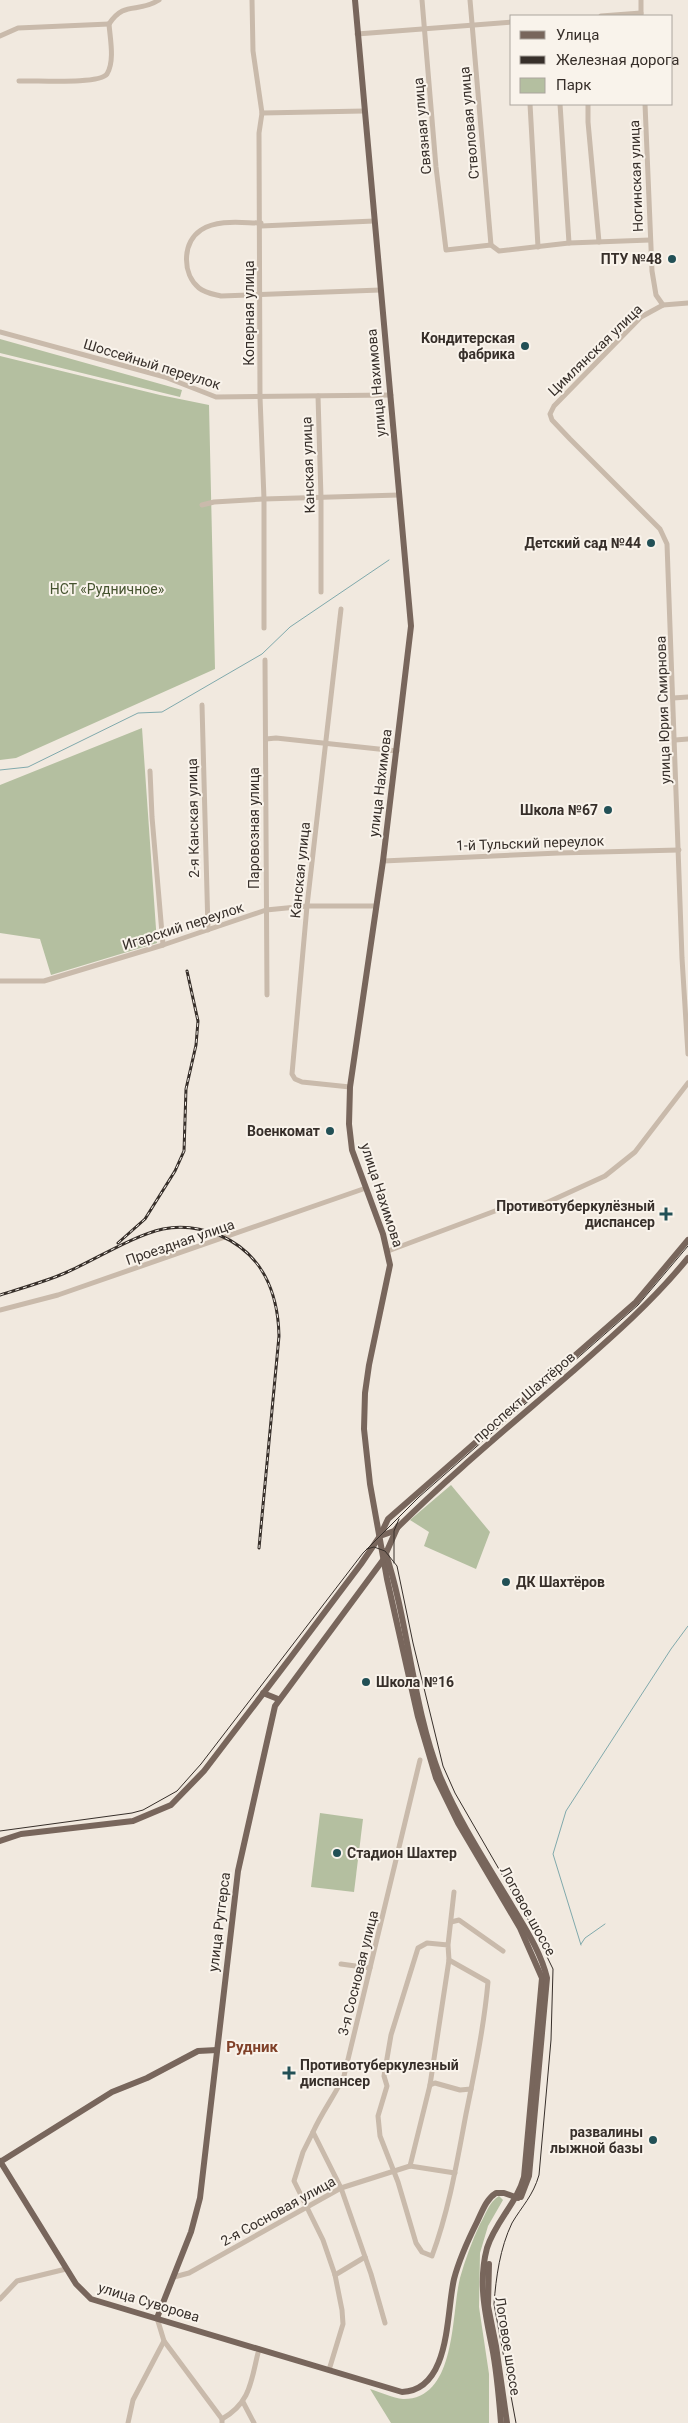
<svg xmlns="http://www.w3.org/2000/svg" width="688" height="2423" viewBox="0 0 688 2423" font-family="Roboto,sans-serif">
<rect width="100%" height="100%" fill="#f1e9df"/>
<!-- green -->
<g fill="#b4bfa0">
<path d="M0 339 182 390 180 397 0 353Z"/>
<path d="M0 356 160 395 209 405 215 669 16 758 0 760Z"/>
<path d="M142 728 157 943 51 975 40 939 0 933V785Z"/>
<path d="M451 1485 490 1532 476 1569 424 1546 429 1532 410 1520Z"/>
<path d="M320 1813 363 1819 354 1892 311 1887Z"/>
<path d="M499 2196 503 2200 488 2226 480 2253 479 2307 489 2374V2423H391L370 2389C380 2392 393 2398 403 2399 457 2400 451 2313 460 2278 465 2260 472 2241 480 2224 486 2214 489 2202 499 2196Z"/>
</g>
<g fill="none" stroke-linecap="round" stroke-linejoin="round">
<!-- stream -->
<g stroke="#80a9ac" stroke-width="1">
<path d="M0 770 28 767 138 713 162 712 262 654 290 627 389 560"/>
<path d="M581 1944 585 1938 605 1924"/>
<path d="M581 1945 553 1854 566 1811 671 1649 688 1626"/>
</g>
<!-- minor -->
<g stroke="#c9baab" stroke-width="5">
<path d="M252 0 253 51 262 113 259 133 260 397 264 499V628"/>
<path d="M422 0 436 167 446 250 491 245 499 251 569 243 650 240"/>
<path d="M470 0 491 245"/>
<path d="M641 0V16"/>
<path d="M601 16 641 13"/>
<path d="M109 24C125 0 137 14 159 0"/>
<path d="M357 34 512 22"/>
<path d="M0 36 18 28 109 24"/>
<path d="M19 81C34 80 99 85 107 74 115 61 110 38 109 24"/>
<path d="M530 104 538 247"/>
<path d="M560 104 569 243"/>
<path d="M588 104V122L599 242"/>
<path d="M645 104 652 271 656 295 663 305"/>
<path d="M262 113 364 111"/>
<path d="M261 223C242 223 218 219 201 230 182 243 182 274 199 288 205 293 213 294 221 296L380 290"/>
<path d="M261 226 374 221"/>
<path d="M688 303 663 305 641 317 554 406 550 414 552 420 570 439 660 529 667 544 682 958 688 1054"/>
<path d="M0 332 165 377 216 397 391 395"/>
<path d="M318 396 321 498V592"/>
<path d="M202 505 214 502 264 499 399 495"/>
<path d="M341 609 307 906 292 1074 295 1079 302 1082 350 1087"/>
<path d="M265 660 267 995"/>
<path d="M673 698 688 697"/>
<path d="M202 705 208 930"/>
<path d="M266 739 276 738 397 751"/>
<path d="M675 740 688 739"/>
<path d="M150 771 152 817 163 945"/>
<path d="M383 861 559 853 679 850"/>
<path d="M0 981H44L163 945 266 910 307 906H375"/>
<path d="M388 1251 503 1208 546 1203 605 1176 635 1152 688 1083"/>
<path d="M0 1310 58 1295 366 1188"/>
<path d="M451 1922 459 1920 503 1951"/>
<path d="M448 1945 427 1943 418 1948 391 2035 384 2076 387 2086 378 2116 380 2136 398 2182 416 2243 422 2252 432 2256C449 2210 457 2162 466 2114 475 2070 484 2026 488 1982L449 1960 448 1945 454 1892"/>
<path d="M341 1964 370 1968"/>
<path d="M430 2085 435 2083 460 2090 471 2089"/>
<path d="M313 2132 303 2152 294 2181 323 2240 335 2275 342 2310 343 2324 329 2370"/>
<path d="M410 2166 430 2085 449 1960"/>
<path d="M335 2275 365 2257"/>
<path d="M174 2277 189 2273 341 2188 410 2166 455 2173"/>
<path d="M0 2299 17 2281 66 2269"/>
<path d="M385 2323 371 2274 341 2188 313 2132C322 2112 335 2095 344 2076L420 1760"/>
<path d="M164 2341 222 2419V2423"/>
<path d="M243 2402 254 2423"/>
<path d="M222 2419C252 2402 251 2379 259 2349"/>
<path d="M128 2423 133 2400 164 2341 157 2318"/>
</g>
<!-- major -->
<g stroke="#78665c" stroke-width="6">
<path d="M355 0 411 626 383 861 350 1087 349 1124 352 1150 383 1234 390 1265 369 1365 365 1393 364 1429 370 1484 387 1579 418 1717 436 1778 458 1823 520 1928 542 1978 524 2177C517 2203 495 2222 487 2248 478 2282 485 2313 492 2347 497 2372 499 2398 501 2423"/>
<path d="M380 1536 394 1531C450 1475 512 1424 572 1372 613 1336 653 1301 688 1258"/>
<path d="M385 1551C409 1624 412 1704 440 1776 459 1822 487 1864 512 1906 525 1928 541 1952 547 1978L529 2176 521 2197"/>
<path d="M263 1693 278 1699"/>
<path d="M0 1841 21 1834 133 1821 171 1805 204 1771 291 1657 361 1564 380 1536 388 1519 636 1302 688 1240"/>
<path d="M0 2161 76 2284 91 2299 402 2392C451 2390 446 2313 454 2279 459 2260 468 2240 477 2222 482 2212 486 2199 496 2193H504L518 2198"/>
<path d="M0 2162 112 2092 147 2078 198 2051 217 2050"/>
<path d="M489 2264 488 2306 496 2346 507 2423"/>
<path d="M157 2318 191 2232 200 2198 238 1871 275 1706 383 1560 398 1526"/>
</g>
<!-- tram -->
<g stroke="#372f2a" stroke-width="1">
<path d="M367 1549 374 1547 385 1551 397 1566 413 1643 443 1766 455 1793 533 1928 553 1969 551 2040 539 2175C533 2196 522 2206 512 2223 500 2248 496 2277 494 2304L516 2423"/>
<path d="M394 1563V1531L399 1519"/>
<path d="M0 1831 132 1813 143 1810 177 1791 201 1764 363 1553 419 1497 638 1305 688 1246"/>
</g>
<defs>
<g id="rail">
<path d="M118 1243 145 1219 175 1171 184 1151 186 1089 196 1045 198 1021 187 971"/>
<path d="M0 1295C22 1288 44 1282 65 1273 95 1260 132 1236 163 1229 182 1225 201 1228 219 1235 262 1253 278 1292 279 1336L259 1548"/>
</g>
</defs>
<!-- rail casing -->
<use href="#rail" stroke="#372f2a" stroke-width="3"/>
<!-- rail -->
<use href="#rail" stroke="#f9f3eb" stroke-width="1" stroke-dasharray="4" stroke-linecap="butt"/>
</g>
<!-- markers -->
<g fill="#225056" stroke="#f9f3eb" stroke-width="2">
<circle cx="672" cy="259" r="5"/>
<circle cx="525" cy="346" r="5"/>
<circle cx="651" cy="543" r="5"/>
<circle cx="608" cy="810" r="5"/>
<circle cx="330" cy="1131" r="5"/>
<path d="M663.5 1206.5h5v5h5v5h-5v5h-5v-5h-5v-5h5z"/>
<circle cx="506" cy="1582" r="5"/>
<circle cx="366" cy="1682" r="5"/>
<circle cx="337" cy="1853" r="5"/>
<path d="M286.5 2065.5h5v5h5v5h-5v5h-5v-5h-5v-5h5z"/>
<circle cx="653" cy="2140" r="5"/>
</g>
<g text-anchor="middle" dominant-baseline="central" stroke-width="4" stroke-linejoin="round" paint-order="stroke">
<!-- street labels -->
<g font-size="14" fill="#372f2a" stroke="#f9f3eb">
<text transform="translate(469 123) rotate(-95)">Стволовая улица</text>
<text transform="translate(422 126) rotate(-95)">Связная улица</text>
<text transform="translate(636 176) rotate(-92)">Ногинская улица</text>
<text transform="translate(249 313) rotate(-90)">Коперная улица</text>
<text transform="translate(595 350) rotate(-44)">Цимлянская улица</text>
<text transform="translate(152 364) rotate(17)">Шоссейный переулок</text>
<text transform="translate(376 383) rotate(-95)">улица Нахимова</text>
<text transform="translate(308 465) rotate(-92)">Канская улица</text>
<text transform="translate(663 710) rotate(-92)">улица Юрия Смирнова</text>
<text transform="translate(380 783) rotate(-83)">улица Нахимова</text>
<text transform="translate(193 818) rotate(-91)">2-я Канская улица</text>
<text transform="translate(254 828) rotate(-90)">Паровозная улица</text>
<text transform="translate(530 843) rotate(-2)">1-й Тульский переулок</text>
<text transform="translate(300 870) rotate(-84)">Канская улица</text>
<text transform="translate(183 926) rotate(-18)">Игарский переулок</text>
<text transform="translate(382 1195) rotate(72)">улица Нахимова</text>
<text transform="translate(180 1242) rotate(-19)">Проездная улица</text>
<text transform="translate(524 1397) rotate(-41)">проспект Шахтёров</text>
<text transform="translate(528 1911) rotate(61)">Логовое шоссе</text>
<text transform="translate(219 1922) rotate(-83)">улица Рутгерса</text>
<text transform="translate(358 1973) rotate(-76)">3-я Сосновая улица</text>
<text transform="translate(278 2211) rotate(-29)">2-я Сосновая улица</text>
<text transform="translate(149 2302) rotate(17)">улица Суворова</text>
<text transform="translate(508 2346) rotate(81)">Логовое шоссе</text>
</g>
<!-- poi labels -->
<g font-size="14" font-weight="bold" fill="#372f2a" stroke="#f9f3eb" text-anchor="end">
<text x="662" y="259">ПТУ №48</text>
<text x="515" y="338">Кондитерская<tspan x="515" dy="16">фабрика</tspan></text>
<text x="641" y="543">Детский сад №44</text>
<text x="598" y="810">Школа №67</text>
<text x="320" y="1131">Военкомат</text>
<text x="655" y="1206">Противотуберкулёзный<tspan x="655" dy="16">диспансер</tspan></text>
<text x="516" y="1582" text-anchor="start">ДК Шахтёров</text>
<text x="376" y="1682" text-anchor="start">Школа №16</text>
<text x="347" y="1853" text-anchor="start">Стадион Шахтер</text>
<text x="300" y="2065" text-anchor="start">Противотуберкулезный<tspan x="300" dy="16">диспансер</tspan></text>
<text x="643" y="2132">развалины<tspan x="643" dy="16">лыжной базы</tspan></text>
</g>
<!-- park labels -->
<g font-size="14" fill="#45532f" stroke="#f9f3eb">
<text x="107" y="589">НСТ «Рудничное»</text>
</g>
<!-- neighbourhood labels -->
<g font-size="15" font-weight="bold" fill="#804129" stroke="#f9f3eb">
<text x="252" y="2047">Рудник</text>
</g>
</g>
<!-- legend -->
<rect x="510" y="15" width="162" height="90" fill="#f9f3eb" stroke="#aba59e"/>
<rect x="520" y="31" width="25" height="8" fill="#78665c" stroke="#aba59e"/>
<text x="556" y="40" font-size="15" fill="#372f2a">Улица</text>
<rect x="520" y="56" width="25" height="8" fill="#372f2a" stroke="#aba59e"/>
<text x="556" y="65" font-size="15" fill="#372f2a">Железная дорога</text>
<rect x="520" y="78" width="25" height="15" fill="#b4bfa0" stroke="#aba59e"/>
<text x="556" y="90" font-size="15" fill="#372f2a">Парк</text>
</svg>
